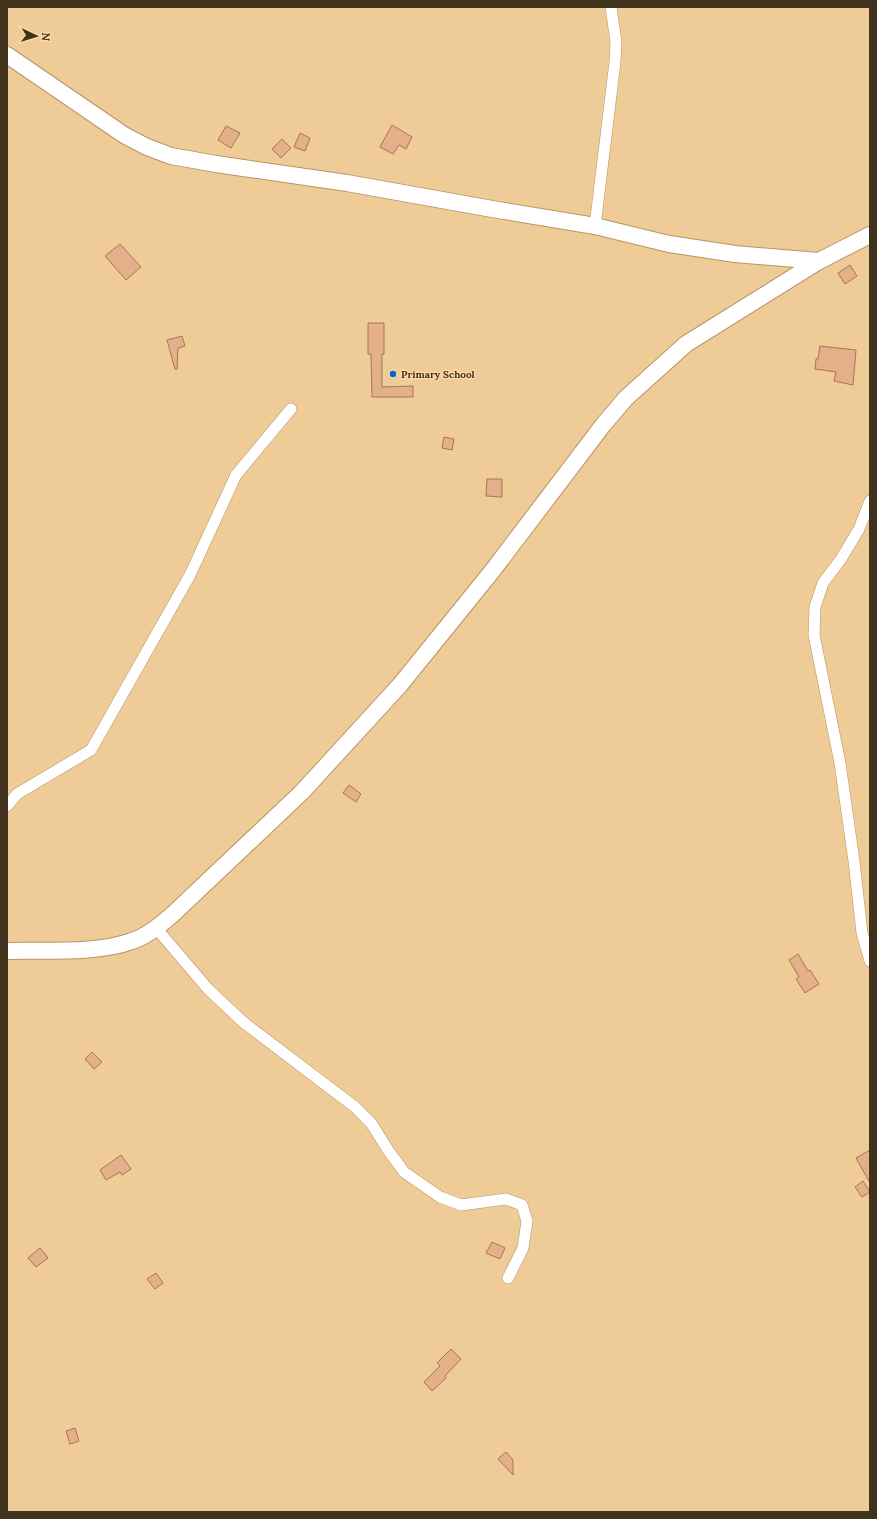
<svg xmlns="http://www.w3.org/2000/svg" width="877" height="1519" viewBox="0 0 877 1519" font-family="Lora,serif">
<rect width="100%" height="100%" fill="#efcb97"/>
<!-- building -->
<g fill="#e4b08a" stroke="#a77652">
<path d="M392 125 412 137 406 149 399 145 393 154 380 147Z"/>
<path d="M226 126 240 133 231 148 218 140Z"/>
<path d="M300 133 310 138 305 151 294 147Z"/>
<path d="M282 139 291 148 281 158 272 149Z"/>
<path d="M120 244 141 267 126 280 105 256Z"/>
<path d="M850 265 857 276 845 284 838 273Z"/>
<path d="M368 323H384V354H382V387L413 386V397H372L371 354H368Z"/>
<path d="M182 336 185 346 178 348 177 369H175L167 340Z"/>
<path d="M820 346 856 350 853 385 834 381 836 372 815 369 816 359H818Z"/>
<path d="M444 437 454 439 452 450 442 448Z"/>
<path d="M487 479H502V497L486 496Z"/>
<path d="M349 785 361 794 356 802 343 793Z"/>
<path d="M798 954 808 971 810 970 819 984 805 993 796 979 799 977 789 960Z"/>
<path d="M92 1052 102 1062 94 1069 85 1059Z"/>
<path d="M870 1150V1183L856 1158Z"/>
<path d="M121 1155 131 1169 122 1175 120 1172 106 1180 100 1170Z"/>
<path d="M863 1181 870 1192 862 1197 855 1187Z"/>
<path d="M492 1242 505 1248 500 1259 486 1253Z"/>
<path d="M40 1248 48 1258 36 1267 28 1258Z"/>
<path d="M156 1273 163 1283 155 1289 147 1279Z"/>
<path d="M451 1349 461 1359 445 1376 446 1378 432 1391 424 1382 440 1366 437 1363Z"/>
<path d="M75 1428 79 1441 70 1444 66 1431Z"/>
<path d="M506 1452 513 1460V1475L498 1459Z"/>
</g>
<g fill="none" stroke-linecap="round" stroke-linejoin="round">
<defs>
<g id="minor">
<path d="M595 226 615 62 616 42 611 7"/>
<path d="M870 501 859 529 841 559 823 583 815 607 814 635 840 763 854 861 862 933 870 961"/>
<path d="M7 806 17 794 91 750 190 575 236 475 291 409"/>
<path d="M156 928 208 989 243 1022 355 1107 371 1123 388 1150 404 1172 440 1197 461 1205 506 1199 522 1205 527 1221 523 1248 508 1278"/>
</g>
<g id="secondary">
<path d="M7 55 124 135 147 147 171 156 216 164 347 183 498 210 595 226 669 244 735 254 819 261"/>
<path d="M7 951C45 950 97 954 132 941 148 936 161 924 173 914L302 792 400 685 493 570 603 425 626 398 686 344 819 261 870 235"/>
</g>
</defs>
<!-- minor casing -->
<use href="#minor" stroke="#b89563" stroke-width="12"/>
<!-- secondary casing -->
<use href="#secondary" stroke="#b89563" stroke-width="18"/>
<!-- minor -->
<use href="#minor" stroke="#fff" stroke-width="11"/>
<!-- secondary -->
<use href="#secondary" stroke="#fff" stroke-width="16"/>
</g>
<!-- markers -->
<circle fill="#0764cd" stroke="#fdd8a3" stroke-width="1.5" cx="393" cy="374" r="4"/>
<g text-anchor="middle" dominant-baseline="central" stroke-width="3" stroke-linejoin="round" paint-order="stroke">
<!-- poi labels -->
<g font-size="10" font-weight="bold" fill="#40321d" stroke="#fdd8a3" text-anchor="start">
<text x="401" y="374">Primary School</text>
</g>
</g>
<!-- border -->
<rect width="877" height="1519" fill="none" stroke="#40321d" stroke-width="16"/>
<!-- north arrow -->
<g transform="translate(36 36) rotate(94)" stroke="#fdd8a3" stroke-width="3" paint-order="stroke">
<path d="M0-3L7 15L0 10L-7 15Z" fill="#40321d"/>
<text y="-6" font-size="11" font-weight="bold" text-anchor="middle" fill="#40321d">N</text>
</g>
</svg>
